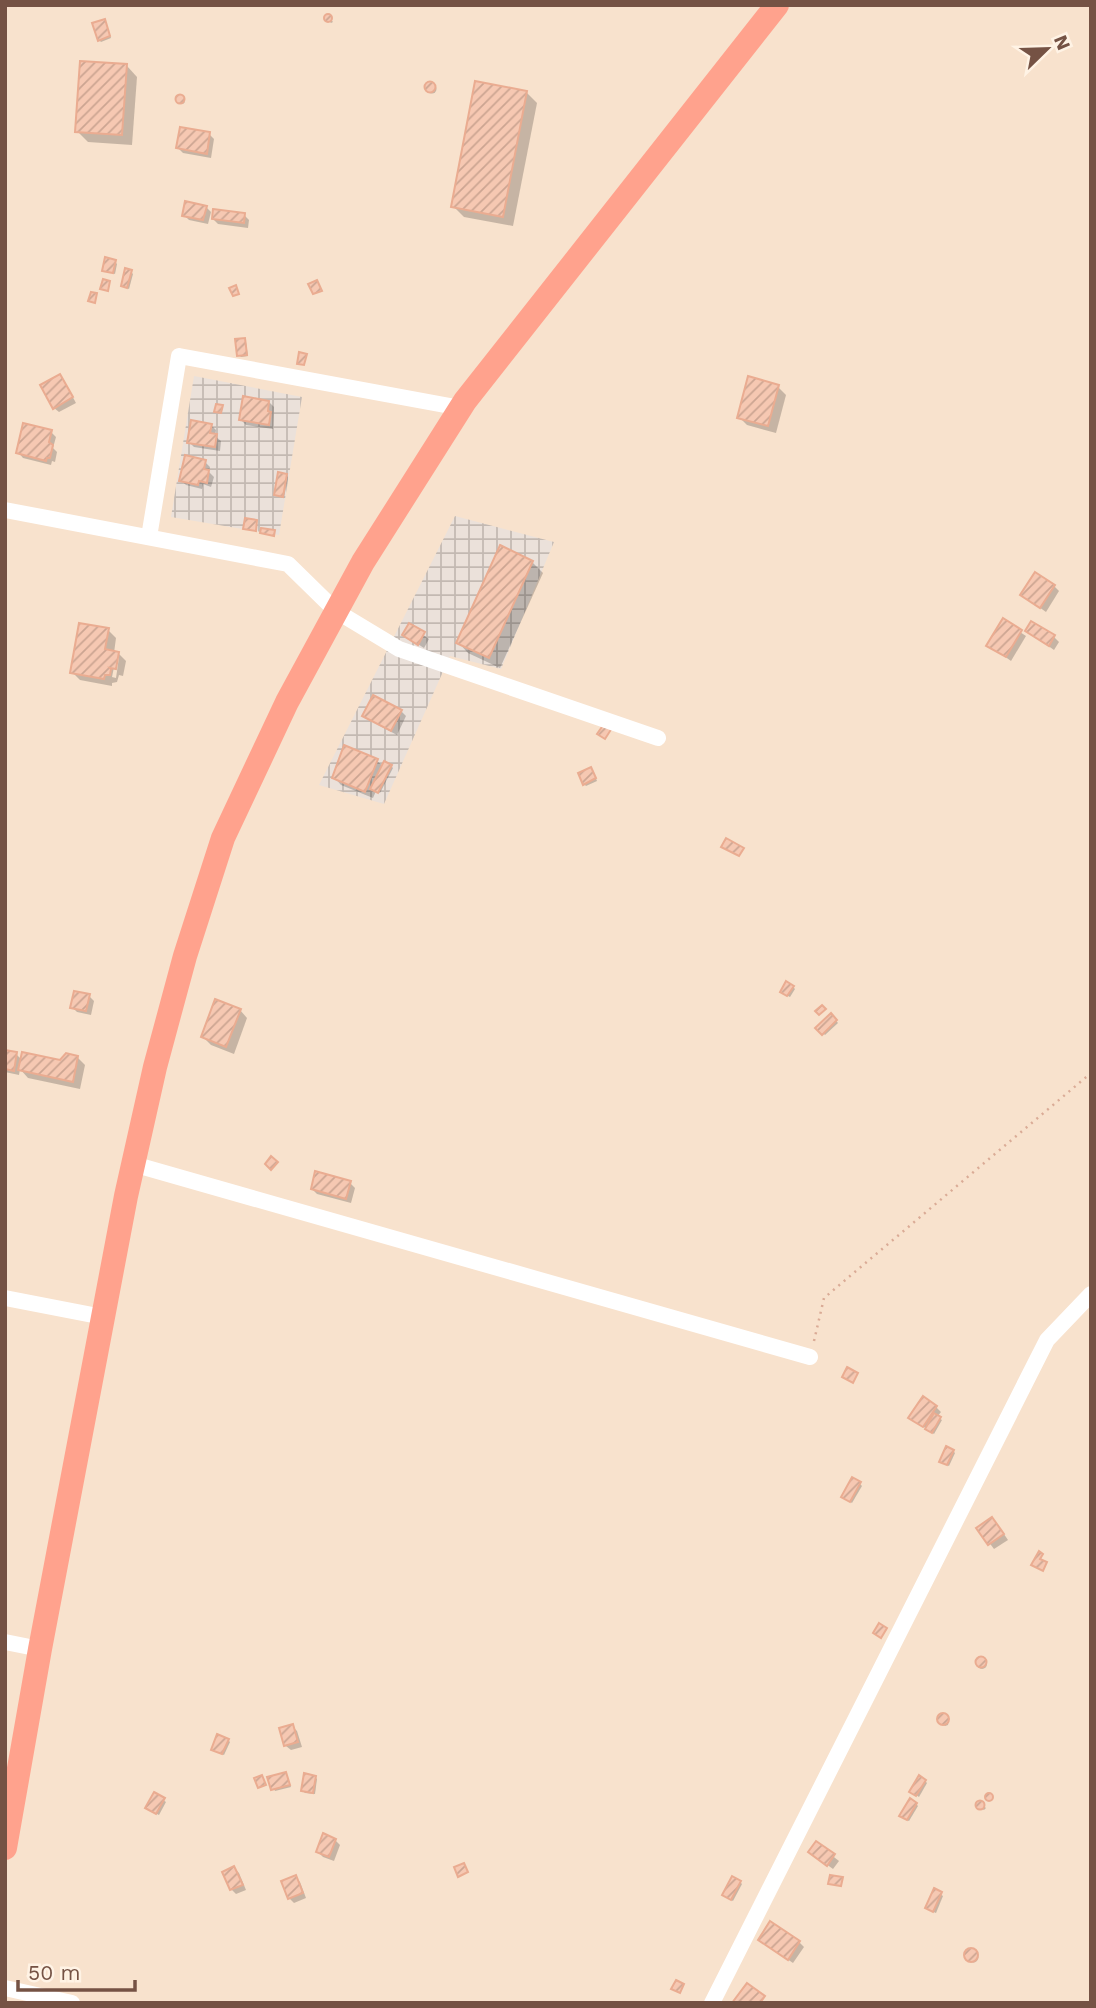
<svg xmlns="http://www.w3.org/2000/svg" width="1096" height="2008" viewBox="0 0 1096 2008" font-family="'Work Sans',sans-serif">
<defs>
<pattern id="industrial-grid" width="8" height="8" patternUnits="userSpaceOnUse" patternTransform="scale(1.75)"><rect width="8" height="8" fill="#ebe1da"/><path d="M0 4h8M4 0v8" fill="none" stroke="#c3b9b2"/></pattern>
<pattern id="building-hatch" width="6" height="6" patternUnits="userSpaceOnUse" patternTransform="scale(1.75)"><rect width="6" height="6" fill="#f6c8b2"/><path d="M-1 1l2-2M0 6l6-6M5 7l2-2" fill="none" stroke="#cca592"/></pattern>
</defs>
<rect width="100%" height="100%" fill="#feefdc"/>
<!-- residential -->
<rect fill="#f8e2cd" x="5" y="5" width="1086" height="1998"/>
<!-- industrial -->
<g fill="url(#industrial-grid)">
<path d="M194 376 302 397 279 535 171 517Z"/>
<path d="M455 516 554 542 501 669 450 656 384 804 319 785Z"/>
</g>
<!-- shadow -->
<g fill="#0003" fill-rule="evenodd">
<path d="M328 16 333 22 331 23 326 18Z"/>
<path d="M106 23 111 38 101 42 99 40Z"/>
<path d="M127 66 137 77 132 145 88 142 77 131Z"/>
<circle cx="432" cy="89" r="4.5"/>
<path d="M526 92 537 103 513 226 464 217 453 206Z"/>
<path d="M180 97 185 102 183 104 178 101Z"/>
<path d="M209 134 214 139 211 158 183 153 178 148Z"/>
<path d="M206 207 211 212 208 224 189 220 184 215Z"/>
<path d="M244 215 249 220 248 228 218 224 213 219Z"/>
<path d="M115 262 117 264 115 274 104 270Z"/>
<path d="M131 272 133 274 129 289 123 286Z"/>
<path d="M244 340 246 342 248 356 241 357 239 355Z"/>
<path d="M59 376 64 381 76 403 59 412 54 408Z"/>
<path d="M778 387 786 395 776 433 747 425 739 417Z"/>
<path d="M269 402 274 407 273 429 246 425 241 420Z"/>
<path d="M211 425 216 430 215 436 221 441 220 451 194 447 189 442Z"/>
<path d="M51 432 56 437 53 448 57 452 55 462 52 461 51 465 23 458 18 452Z"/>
<path d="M205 462 210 467 209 472 214 477 211 487 203 484 202 489 186 485 181 480Z"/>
<path d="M286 475 288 477 284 498 278 496 276 494Z"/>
<path d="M532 562 543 573 500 668 468 653 458 642Z"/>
<path d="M1054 586 1059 591 1046 612 1022 595Z"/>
<path d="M1003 621 1026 636 1011 661 989 645Z"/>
<path d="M409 625 429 639 424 648 404 635Z"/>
<path d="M108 630 116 638 114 653H118L126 661 123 676 119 675 117 682 112 683V686L80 680 72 672ZM116 657H119L116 678 112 677Z"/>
<path d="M1027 631 1054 637 1059 642 1054 650Z"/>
<path d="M401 711 406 716 397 735 369 720 364 715Z"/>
<path d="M345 747 377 761 384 767 391 766 393 768 380 793 376 791 373 798 341 785 334 777Z"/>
<path d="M593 771 597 781 586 786 584 784Z"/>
<path d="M793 987 795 989 790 997 784 994Z"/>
<path d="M89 996 94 1001 91 1015 77 1012 72 1007Z"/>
<path d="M240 1010 247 1018 234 1054 211 1045 203 1037Z"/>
<path d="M831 1015 838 1023 825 1035 818 1028Z"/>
<path d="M5 1052 16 1054 22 1060 60 1062 77 1057 85 1065 80 1089 28 1078 20 1069 19 1075 5 1072Z"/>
<path d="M350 1183 355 1188 351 1203 317 1194 312 1189Z"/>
<path d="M936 1407 941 1412 937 1417 942 1420 934 1434 911 1418Z"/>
<path d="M953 1451 955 1453 949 1466 943 1463Z"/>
<path d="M860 1484 862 1486 852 1503 845 1498Z"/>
<path d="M997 1524 1008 1540 994 1549 979 1529Z"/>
<circle cx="982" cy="1664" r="5"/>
<path d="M943 1715 949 1720 948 1725 945 1726 939 1721V1716Z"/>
<path d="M292 1726 297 1731 302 1747 291 1750 286 1746 281 1729Z"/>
<path d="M228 1740 230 1742 224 1755 215 1751Z"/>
<path d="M286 1774 291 1787 275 1791 270 1778Z"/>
<path d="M315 1777 317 1779 315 1794 305 1793 303 1791Z"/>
<path d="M925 1781 927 1783 919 1797 913 1793Z"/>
<path d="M154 1794 166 1802 159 1815 149 1810Z"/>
<path d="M980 1803 986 1808 984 1810 978 1806Z"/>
<path d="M916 1804 918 1806 909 1821 903 1818Z"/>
<path d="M335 1840 340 1845 334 1861 323 1857 318 1852Z"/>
<path d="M816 1843 839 1861 833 1869 815 1856Z"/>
<path d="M234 1868 239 1873 246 1890 236 1894 231 1889Z"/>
<path d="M295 1877 300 1882 306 1898 294 1903 289 1898Z"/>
<path d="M740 1882 742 1884 733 1901 726 1897Z"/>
<path d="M935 1891 943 1896 936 1913 929 1910Z"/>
<path d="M799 1942 804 1947 793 1963 765 1944Z"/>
<circle cx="973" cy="1957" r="5.5"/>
</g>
<!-- building -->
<g fill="url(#building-hatch)" stroke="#eaac91" stroke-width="2">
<circle cx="328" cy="18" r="4"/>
<path d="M105 19 110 36 98 41 92 23Z"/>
<path d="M80 61 127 64 122 135 75 132Z"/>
<path d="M475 81 527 91 503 217 451 207Z"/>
<circle cx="430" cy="87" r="5.5"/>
<circle cx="180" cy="99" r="4.5"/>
<path d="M180 127 210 132 207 154 176 148Z"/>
<path d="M185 201 207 206 203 220 182 216Z"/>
<path d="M213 209 245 213 244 223 212 219Z"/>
<path d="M105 257 116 260 113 273 102 271Z"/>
<path d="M125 268 132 270 127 288 121 286Z"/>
<path d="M103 279 110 281 108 291 100 289Z"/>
<path d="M317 280 322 291 313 294 308 284Z"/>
<path d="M236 285 239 294 233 296 229 288Z"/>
<path d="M91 292 97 293 95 303 88 301Z"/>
<path d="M245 338 247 355 237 356 235 339Z"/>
<path d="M299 352 307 354 304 365 297 364Z"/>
<path d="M60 374 73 397 53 409 40 385Z"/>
<path d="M748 376 779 385 768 426 737 418Z"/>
<path d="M243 396 269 401 268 411 271 412 269 425 239 420Z"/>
<path d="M216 404 223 405 221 413 214 412Z"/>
<path d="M191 420 212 424 210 433 217 434 215 447 187 443Z"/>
<path d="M23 423 52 430 49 442 53 445 50 458H47L46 461 16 453Z"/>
<path d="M185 455 206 460 204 469 209 470 207 483 199 481 198 485 179 481Z"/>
<path d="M278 472 287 474 283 497 274 495Z"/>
<path d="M245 518 257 520 256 531 243 529Z"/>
<path d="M261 528 275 530 274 536 260 533Z"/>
<path d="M500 545 533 561 489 658 456 643Z"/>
<path d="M1035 572 1055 585 1040 608 1020 595Z"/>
<path d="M1003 618 1022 630 1006 657 986 646Z"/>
<path d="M1031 621 1055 635 1049 646 1025 631Z"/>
<path d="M79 623 109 628 105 649 119 652 116 669 110 668 111 669 110 675H105L104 679 70 673Z"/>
<path d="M409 623 425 632 418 645 402 635Z"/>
<path d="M373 695 402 710 391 731 362 716Z"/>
<path d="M604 724 612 728 605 739 597 734Z"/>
<path d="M344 745 378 759 365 792 332 778Z"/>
<path d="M384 761 392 765 378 793 370 789Z"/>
<path d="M591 767 596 778 583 785 578 773Z"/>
<path d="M726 838 744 848 739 856 721 847Z"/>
<path d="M786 981 794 986 787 996 780 992Z"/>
<path d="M74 991 90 994 86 1011 70 1008Z"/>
<path d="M215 999 241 1009 226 1047 201 1037Z"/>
<path d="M822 1005 826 1009 819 1015 815 1011Z"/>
<path d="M831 1013 837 1020 822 1035 815 1028Z"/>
<path d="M5 1050 17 1052 14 1071 5 1069Z"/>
<path d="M22 1052 60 1060 66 1053 78 1056 73 1082 18 1070Z"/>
<path d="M271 1156 278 1162 271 1170 265 1164Z"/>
<path d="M315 1171 351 1181 346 1199 311 1189Z"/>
<path d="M847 1367 858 1373 853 1383 842 1377Z"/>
<path d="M923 1396 937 1406 923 1427 908 1418Z"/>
<path d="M934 1413 941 1417 932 1433 925 1429Z"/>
<path d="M946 1446 954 1450 947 1465 939 1462Z"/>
<path d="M852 1477 861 1482 850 1502 841 1497Z"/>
<path d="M992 1517 1004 1534 988 1545 976 1528Z"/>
<path d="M1039 1551 1043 1554 1040 1559 1047 1562 1043 1571 1031 1565Z"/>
<path d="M879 1623 887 1628 881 1638 873 1633Z"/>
<circle cx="981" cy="1662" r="5.5"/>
<circle cx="943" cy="1719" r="6"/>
<path d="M293 1724 298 1742 284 1746 279 1728Z"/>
<path d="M217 1734 229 1739 222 1754 211 1750Z"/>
<path d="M286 1772 290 1785 271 1790 267 1777Z"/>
<path d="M304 1773 316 1776 313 1793 301 1791Z"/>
<path d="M262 1775 266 1785 258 1788 254 1778Z"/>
<path d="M919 1775 926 1780 916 1796 909 1792Z"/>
<path d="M154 1792 165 1798 156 1814 145 1808Z"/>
<circle cx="989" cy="1797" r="4"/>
<path d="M910 1798 917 1803 907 1820 899 1816Z"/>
<circle cx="980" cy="1805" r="4.5"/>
<path d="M323 1833 336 1839 329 1857 316 1852Z"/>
<path d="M816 1841 835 1854 827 1866 808 1852Z"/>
<path d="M464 1863 468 1872 458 1877 454 1867Z"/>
<path d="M234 1866 243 1885 230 1890 222 1872Z"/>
<path d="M296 1875 303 1893 288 1899 281 1881Z"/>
<path d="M830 1875 843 1877 841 1886 828 1884Z"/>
<path d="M732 1876 741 1881 731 1900 722 1895Z"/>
<path d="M934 1888 942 1892 933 1912 925 1908Z"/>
<path d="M770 1921 800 1941 788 1960 758 1940Z"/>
<circle cx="971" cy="1955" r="7"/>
<path d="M676 1980 684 1984 680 1993 671 1989Z"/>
<path d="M747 1983 765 1996 760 2003H732Z"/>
</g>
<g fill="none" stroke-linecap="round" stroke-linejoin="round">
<!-- path -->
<path stroke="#daab96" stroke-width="2.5" stroke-dasharray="2 5" stroke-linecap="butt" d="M814 1341 824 1298 1091 1073"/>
<!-- minor -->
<g stroke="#fff" stroke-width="16">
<path d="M5 510 288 564 336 611 399 649 658 738"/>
<path d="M149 537 179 356 461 408"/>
<path d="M133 1164 810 1357"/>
<path d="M5 1298 103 1317"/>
<path d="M5 1642 40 1649"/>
<path d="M5 1988 72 2003"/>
<path d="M712 2003 1047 1340 1091 1294"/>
</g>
<!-- highway -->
<path stroke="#ffa28d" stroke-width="24" d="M5 1848 40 1649 126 1196 155 1067 185 956 223 838 287 702 363 562 465 401 777 5"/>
</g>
<!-- border -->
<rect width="1096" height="2008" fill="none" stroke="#755244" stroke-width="14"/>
<!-- north arrow -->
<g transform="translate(1047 49) rotate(67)" stroke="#fff3e5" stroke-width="5" paint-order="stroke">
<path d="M0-5L12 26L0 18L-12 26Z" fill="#755244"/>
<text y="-10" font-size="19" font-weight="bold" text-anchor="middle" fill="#755244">N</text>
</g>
<!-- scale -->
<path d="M18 1980v10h117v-10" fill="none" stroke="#755244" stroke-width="3.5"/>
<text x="28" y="1980" font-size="21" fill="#755244" stroke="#fff3e5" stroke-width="5" paint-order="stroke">50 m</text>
</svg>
